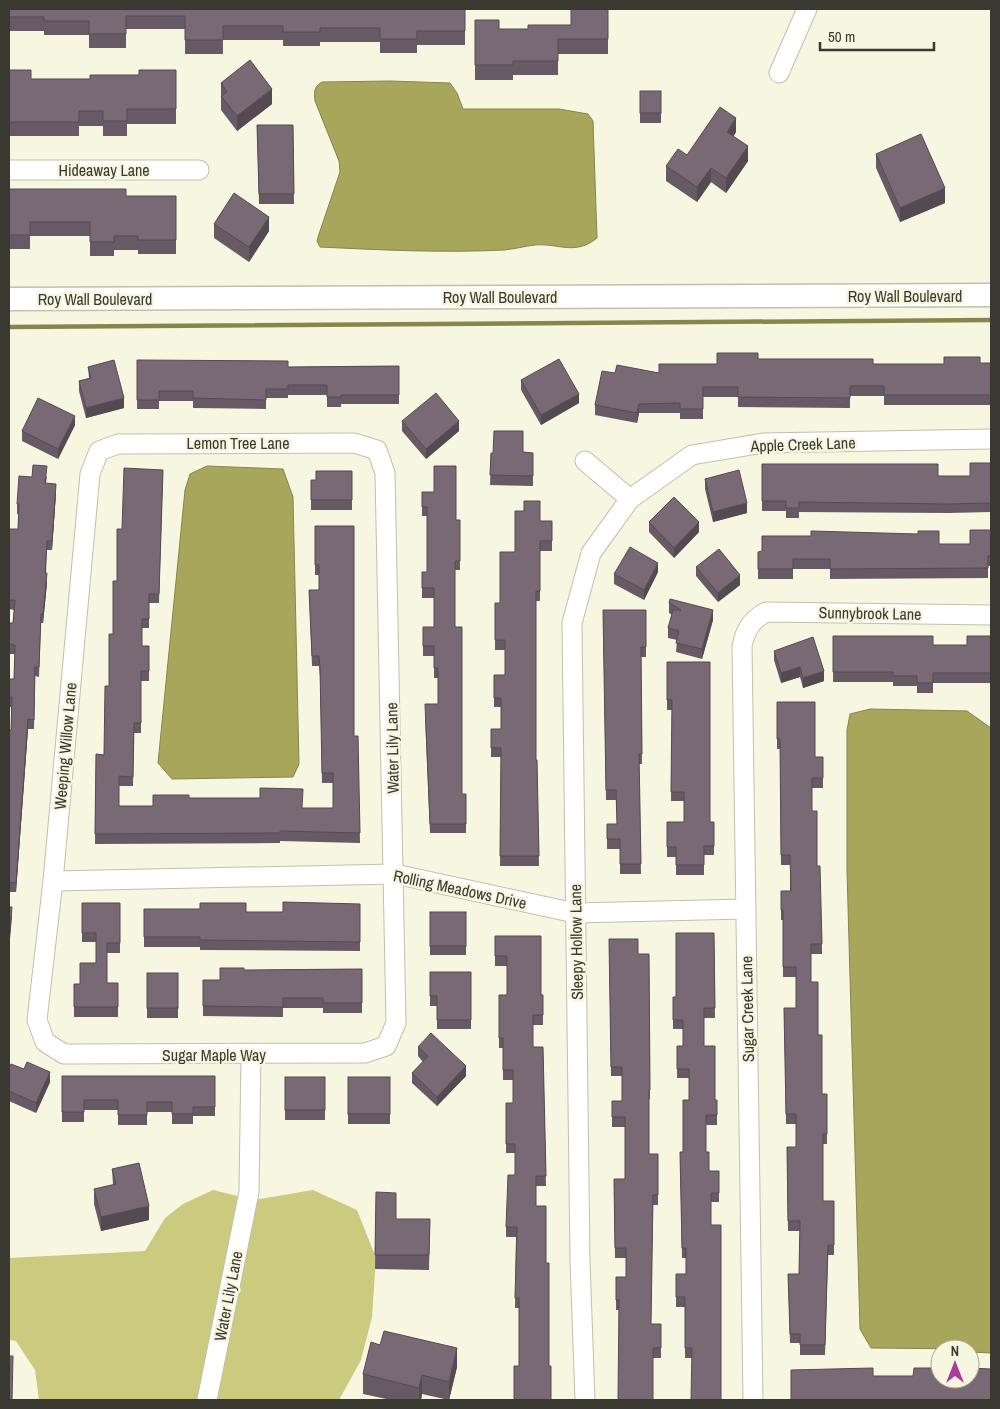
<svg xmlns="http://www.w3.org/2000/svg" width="1000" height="1409" viewBox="0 0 1000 1409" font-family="'Archivo Narrow',sans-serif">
<rect width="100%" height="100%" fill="#f6f6e1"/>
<!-- forest -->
<path fill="#ccca7e" d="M213 1190 254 1200 313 1190 357 1210 376 1258 372 1317 361 1360 339 1400H39L35 1370 16 1341 9 1340V1258L145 1251 165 1218 183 1204Z"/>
<!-- water -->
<g fill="#a8a65b" stroke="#87854e">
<path d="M390 81 450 83 457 93 463 109H559L588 114 593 121 597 238C575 256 559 243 535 245 525 246 515 249 504 250 443 253 381 250 320 247L317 241 319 234 340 172 339 161 315 101C314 92 314 86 322 82Z"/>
<path d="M207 466 283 469 293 497 299 764 293 777 172 779 158 763 185 490 190 474Z"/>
<path d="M870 709 967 711 991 728V1353L970 1352V1349L871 1348 860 1329 847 871V730L850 714Z"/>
</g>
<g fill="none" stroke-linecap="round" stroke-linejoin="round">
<!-- stream -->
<path stroke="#87854e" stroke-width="4.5" d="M9 327 991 320"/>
<defs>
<g id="minor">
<path d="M779 73 807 9"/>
<path d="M9 170H199"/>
<path d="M354 443 377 450 385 473 396 1023 386 1046 365 1053 64 1054 45 1042 37 1020 53 881 90 474 99 451 118 444Z"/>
<path d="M585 461 630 499"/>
<path d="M53 881 395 874 575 913 746 909"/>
<path d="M207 1400 249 1192 251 1055"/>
<path d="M585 1400 580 1261 572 623 591 553 630 499 692 455 763 443 991 439"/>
<path d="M753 1400 742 646C745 631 751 620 766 612L991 615"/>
</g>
<path id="tertiary" d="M9 299 991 295"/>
</defs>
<!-- minor casing -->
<use href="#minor" stroke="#c0c0ac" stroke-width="21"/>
<!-- tertiary casing -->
<use href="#tertiary" stroke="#c0c0ac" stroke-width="25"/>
<!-- minor -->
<use href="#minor" stroke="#fff" stroke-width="19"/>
<!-- tertiary -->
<use href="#tertiary" stroke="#fff" stroke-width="22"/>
</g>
<!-- wall -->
<g fill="#685a65">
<path d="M9 9H465V45H417V53H380V42H320V46H283V40H223V54H185V29H126V48H89V35H44V31H9Z"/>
<path d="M608 9V54H558V75H513V80H475V20L499 29H528L571 25Z"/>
<path d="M9 70 31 79H90L139 75 176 70V124H127V136H103V126H79V136H9Z"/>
<path d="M221 83 272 104 237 131 221 110Z"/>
<rect x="640" y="91" width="21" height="32"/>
<path d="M257 125H293L294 204H259Z"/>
<path d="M736 132 733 137 748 161 726 193 711 182 697 202 666 181V166L687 155Z"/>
<path d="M876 154 945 203 900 222 876 168Z"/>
<path d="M9 189 126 196H176V254H138V250H114V256H90V236H30V249H9Z"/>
<path d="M214 224 269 231 249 262 214 238Z"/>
<path d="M758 359 873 364H944L991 363V405H884V396H850V408L738 407V397H703V419H680V413H639L637 423 595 415V405L615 373H659Z"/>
<path d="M137 360 288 367 399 366V404H341V407H327V395H288V398H266V409L193 408V401H159V409H137Z"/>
<path d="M88 367 124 408 86 418 79 391V381L89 378Z"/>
<path d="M521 380 579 403 541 425 521 390Z"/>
<path d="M402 421 459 431 426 459 402 431Z"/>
<path d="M75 425 58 459 22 441V431Z"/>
<path d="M523 452 533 453V486L490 485 491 453Z"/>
<path d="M991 463V512L949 513 799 512V518H786V511H762V464L938 476H970Z"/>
<path d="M163 470 159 603H149V628H142V646H149V681H141V733H134L133 786H119V806H153L189 798 302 808H333V783H322L320 677 319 666H312L309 590H319V575H315V526L354 736H358L360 843 280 841V843L95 844 96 754 104 755 117 581Z"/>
<path d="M352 471V510H311V480H316Z"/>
<path d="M47 476 46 483 56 493 52 550H47L46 573 47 583 43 623H41L39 677 35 676 34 729H28L16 892H9V730H11V707H9V679H14L15 654H9V623H13L14 610 9 609V529H18L19 514H17V504Z"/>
<path d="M705 479 747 513 713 522 705 489Z"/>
<path d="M422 492 456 520H460V570H455V627L462 794H466V833H430L425 714 438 704V678H434V656H423V627H434V598H422V572H427V516H422Z"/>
<path d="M552 521V551H540V601H536V760H537L539 866H500L501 757H491V729H501V707H494V675H505V650H495V603H500L515 552Z"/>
<path d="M649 522 699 532 674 558 649 532Z"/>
<path d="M991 530V566H988V578L830 579V569H793V579H758V552L939 544H970Z"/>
<path d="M696 567 740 585 718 602 696 576Z"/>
<path d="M658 572 644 600 614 584V574Z"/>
<path d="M669 603 713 620 702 659 676 652 677 640 668 638V628L672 615 669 613Z"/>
<path d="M603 610H646V657H641L642 764H639L641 874H620V849H607V824H617L616 800H606Z"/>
<path d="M833 636 933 645H967L991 636V683H933V693H917V686H893V682H833Z"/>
<path d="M774 651 824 681 803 688 800 677 781 683 774 660Z"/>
<path d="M667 662 710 822H714V855H704V875H676V857H667V822H684V801H671L672 710H667Z"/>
<path d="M777 702 815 757H823V788H812V811L817 866 822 944V954H811V982L818 1035 822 1094H827V1144H823V1201H834V1255H828L825 1355H800V1343H790L788 1274H799L800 1231H788L787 1147H796V1124H786L784 1008H796V977H783V920H781V891H790V865H781L780 749H777Z"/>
<path d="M82 903H120V953H107V983H118V1017H74V984H80L96 963V942H82Z"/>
<path d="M360 904V951L200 950V947H144V909L246 912H283Z"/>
<rect x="430" y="912" width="36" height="43"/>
<path d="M714 933 715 1018H704V1046L715 1100H717V1125H706V1152L709 1171H719V1202H711L692 1358H685V1307H676V1274H686V1258H682L680 1152H683L689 1100V1078H677V1046H683V1029H673V997H676Z"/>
<path d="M495 936 541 995H543V1025H533V1047H543L546 1186H536L519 1366V1308H515L516 1237H506V1227L515 1175V1153H506V1103H513V1080H503V1048H499V995H507V966H495Z"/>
<path d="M609 939 638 954H649L650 1099H649V1154H658V1205H653L651 1324H661V1358H653L619 1310H616V1277H626V1258H615L614 1179H625V1127H612V1101H622V1076H611Z"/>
<path d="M362 969V1013H323V1008H283V1017L203 1016V980H220L244 970Z"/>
<path d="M430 972H471V1029H437V1006H430Z"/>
<rect x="147" y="973" width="31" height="45"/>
<path d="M418 1047 466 1076 437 1106 412 1083V1073L423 1062 418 1056Z"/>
<path d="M9 1069 50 1082 36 1113 9 1101Z"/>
<path d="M62 1076H215V1116H193V1124H172V1112H147V1125H118V1110H84V1122H62Z"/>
<rect x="285" y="1077" width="40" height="43"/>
<rect x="348" y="1077" width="42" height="47"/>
<path d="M112 1169 149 1220 101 1231 94 1204V1189L113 1185Z"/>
<path d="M376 1192 396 1219H430L429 1270 375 1269Z"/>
<path d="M457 1367 449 1400 422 1394 421 1400H391L363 1394V1374Z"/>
</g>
<!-- shaded-wall -->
<g fill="#554a52">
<path d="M272 89V104L237 131V116Z"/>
<path d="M736 118V132L727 147V132Z"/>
<path d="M748 146V161L726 193V178Z"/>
<path d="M711 168V182L697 202V187Z"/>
<path d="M945 188V203L900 222V208Z"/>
<path d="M269 217V231L249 262V247Z"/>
<path d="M579 394V403L541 425V415Z"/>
<path d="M124 398V408L86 418V408Z"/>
<path d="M639 404V413L637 423V413Z"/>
<path d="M75 416V425L58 459V449Z"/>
<path d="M459 421V431L426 459V449Z"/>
<path d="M56 484V493L52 550V541Z"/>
<path d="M747 503V513L713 522V512Z"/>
<path d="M699 522V532L674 558V548Z"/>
<path d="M658 563V572L644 600V590Z"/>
<path d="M47 573V583L43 623V614Z"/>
<path d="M740 575V585L718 602V593Z"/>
<path d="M713 610V620L702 659V649Z"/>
<path d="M800 667V677L781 683V673Z"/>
<path d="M824 671V681L803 688V678Z"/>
<path d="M28 719V729L16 892V883Z"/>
<path d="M12 907V917L9 950V940Z"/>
<path d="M466 1066V1076L437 1106V1097Z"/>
<path d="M50 1072V1082L36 1113V1103Z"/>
<path d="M149 1206V1220L101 1231V1217Z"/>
<path d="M457 1348V1367L449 1400V1382Z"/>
<path d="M422 1375V1394L421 1400H419V1388Z"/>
</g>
<!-- building -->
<g fill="#796975" stroke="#554a52">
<path d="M9 9H465V31H417V39H380V28H320V32H283V26H223V40H185V16H126V34H89V21H44V17H9Z"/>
<path d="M571 9H608V39H558V61H513V65H475V20H499V29H528V25H571Z"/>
<path d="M250 60 272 89 237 116 221 96 227 92 221 83Z"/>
<path d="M9 70H31V79H90V75H139V70H176V109H127V121H103V111H79V122H9Z"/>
<rect x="640" y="91" width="21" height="22"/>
<path d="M720 107 736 118 727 132 748 146 726 178 711 168 697 187 666 166 678 149 687 155Z"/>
<path d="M257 125H293L294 194H259Z"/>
<path d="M921 134 945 188 900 208 876 154Z"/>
<path d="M9 189H126V196H176V240H138V236H114V242H90V222H30V235H9Z"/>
<path d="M234 193 269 217 249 247 214 224Z"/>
<path d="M717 353H758V359H873V364H944V357H980V363H991V395H884V386H850V398L738 397V387H703V409H680V403L639 404 637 413 595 405 602 371 615 373 617 365 659 373V364H717Z"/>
<path d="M559 359 579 394 541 415 521 380Z"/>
<path d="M114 360 124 398 86 408 79 381 91 378 88 367Z"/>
<path d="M137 360 288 361V367L399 366V395H341V397H327V385H288V389H266V400L193 398V391H159V400H137Z"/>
<path d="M436 393 459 421 426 449 402 421Z"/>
<path d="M38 398 75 416 58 449 22 431Z"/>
<path d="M494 431H523V452L533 453V476L490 475 491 453H493Z"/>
<path d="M970 463H991V503L949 504 799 502V508H786V501H762V464H938V476H970Z"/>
<path d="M33 465 47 466 45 483 56 484 52 541H47L45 573H47L43 614H41L39 667H35L34 720 28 719 16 883 9 882V730H11L12 697H9V679H14L15 645 9 644V623H13L15 600H9V529H18L19 504H17L19 476 32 477Z"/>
<path d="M434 466H456V520H460V561H455V627H462V794H466V824H430L425 704H438V668H434V646H423V627H434V588H422V572H427V507H422V492H434Z"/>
<path d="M124 468 163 470 159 594H149V619H142V646H149V671H141V723H134L133 777 119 776V806H153V795H189V798H260V788L303 789 302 808H333V773H322L320 667 319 656H312L309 590H319V565H315V526H354V736H358L360 833 280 831V833L95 834 96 754 104 755 105 686H109V634H113V581H117V529H122Z"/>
<path d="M739 470 747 503 713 512 705 479Z"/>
<path d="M316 471H352V500H311V480H316Z"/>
<path d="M674 497 699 522 674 548 649 522Z"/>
<path d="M524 501H540V521H552V541H540V591H536V760H537L539 856H500L501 748H491V729H501V698H494V675H505V640H495V603H500V552H515V511H524Z"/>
<path d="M970 530H991V556H988V568L830 569V559H793V569H758V552L762 551V536H811V531L918 534V531H939V544H970Z"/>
<path d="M630 547 658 563 644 590 614 574Z"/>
<path d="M719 549 740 575 718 593 696 567Z"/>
<path d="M670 599 713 610 702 649 676 643 679 631 668 628 673 610H681L669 603Z"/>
<path d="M603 610H646V647H641L642 754H639L641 864H620V839H607V824H617L616 790H606Z"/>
<path d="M833 636H933V645H967V636H991V673H933V683H917V676H893V672H833Z"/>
<path d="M813 637 824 671 803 678 800 667 781 673 774 651Z"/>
<path d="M667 662H710V822H714V846H704V865H676V847H667V822H684V792H671L672 700H667Z"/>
<path d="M777 702H815V757H823V778H812V811H817V866H820L822 944H811V982H818V1035H822V1094H827V1134H823V1201H834V1245H828L825 1345H800V1334H790L788 1274H799L800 1221H788L787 1147H796V1114H786L784 1008H796V967H783V910H781V891H791L790 855H781L780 739H777Z"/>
<path d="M283 902 360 904V942L200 940V937H144V909H200V903H246V912H283Z"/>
<path d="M82 903H120V943H107V983H118V1007H74V984H80V963H96V933H82Z"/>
<path d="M9 907H12L9 940Z"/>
<rect x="430" y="912" width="36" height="34"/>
<path d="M676 933H714L715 1008H704V1046H715V1100H717V1115H706V1152H709V1171H719V1193H711V1225H721V1400H691L692 1348H685V1297H676V1274H686V1248H682L680 1152H683V1100H689V1069H677V1046H683V1020H673V997H676Z"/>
<path d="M495 936H541V995H543V1015H533V1047H543L546 1176H536V1206H546V1263H549V1366H551V1400H514V1366H519V1298H515L517 1227H506L508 1175H515V1144H506V1103H513V1070H503V1038H499V995H507V956H495Z"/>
<path d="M609 939H638V954H649L650 1090H649V1154H658V1195H653L651 1324H661V1348H653V1400H618L619 1300H616V1277H626V1248H615L614 1179H625V1117H612V1101H622V1067H611Z"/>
<path d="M220 968H244V970L362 969V1003H323V998H283V1007L203 1006V980H220Z"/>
<path d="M430 972H471V1020H437V996H430Z"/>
<rect x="147" y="973" width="31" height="35"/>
<path d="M431 1033 466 1066 437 1097 412 1073 428 1056 418 1047Z"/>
<path d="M27 1062 50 1072 36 1103 9 1091V1069L11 1064 24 1069Z"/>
<path d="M62 1076H215V1107H193V1114H172V1102H147V1115H118V1100H84V1112H62Z"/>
<rect x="285" y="1077" width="40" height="33"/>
<rect x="348" y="1077" width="42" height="37"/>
<path d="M139 1163 149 1206 101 1217 94 1189 116 1184 112 1169Z"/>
<path d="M376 1192 396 1193V1219H430L429 1255H375Z"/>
<path d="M384 1331 457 1348 449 1382 422 1375 419 1388 363 1374 371 1342 380 1345Z"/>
<path d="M9 1356H13L12 1400H9Z"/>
<path d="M873 1368V1376H913L914 1368H940V1379H970V1368L991 1369V1400H791V1370Z"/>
</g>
<g text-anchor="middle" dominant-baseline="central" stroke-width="5" stroke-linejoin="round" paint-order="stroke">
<!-- street labels -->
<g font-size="16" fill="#393931" stroke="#f6f6e1">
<text x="104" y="170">Hideaway Lane</text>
<text x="905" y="296">Roy Wall Boulevard</text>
<text x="500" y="297">Roy Wall Boulevard</text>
<text x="95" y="299">Roy Wall Boulevard</text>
<text x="238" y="443">Lemon Tree Lane</text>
<text transform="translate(803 444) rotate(-2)">Apple Creek Lane</text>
<text transform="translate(870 613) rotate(1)">Sunnybrook Lane</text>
<text transform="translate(65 746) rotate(-85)">Weeping Willow Lane</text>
<text transform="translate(392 748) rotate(-91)">Water Lily Lane</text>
<text transform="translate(460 889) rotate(12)">Rolling Meadows Drive</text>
<text transform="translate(576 942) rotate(-91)">Sleepy Hollow Lane</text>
<text transform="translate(747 1009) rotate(-91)">Sugar Creek Lane</text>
<text x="214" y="1055">Sugar Maple Way</text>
<text transform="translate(228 1296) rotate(-79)">Water Lily Lane</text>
</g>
</g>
<!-- border -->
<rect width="1000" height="1409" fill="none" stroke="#393931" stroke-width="20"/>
<!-- north arrow -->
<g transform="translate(955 1364)"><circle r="24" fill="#f6f6e1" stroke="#aaaa9b"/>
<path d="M0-4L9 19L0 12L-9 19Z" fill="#ab3d9a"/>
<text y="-8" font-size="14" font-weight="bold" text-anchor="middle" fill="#393931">N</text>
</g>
<!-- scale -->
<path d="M820 42v8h114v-8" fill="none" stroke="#393931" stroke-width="2.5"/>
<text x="828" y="42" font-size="15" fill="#393931" stroke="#f6f6e1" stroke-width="4" paint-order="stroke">50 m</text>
</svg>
